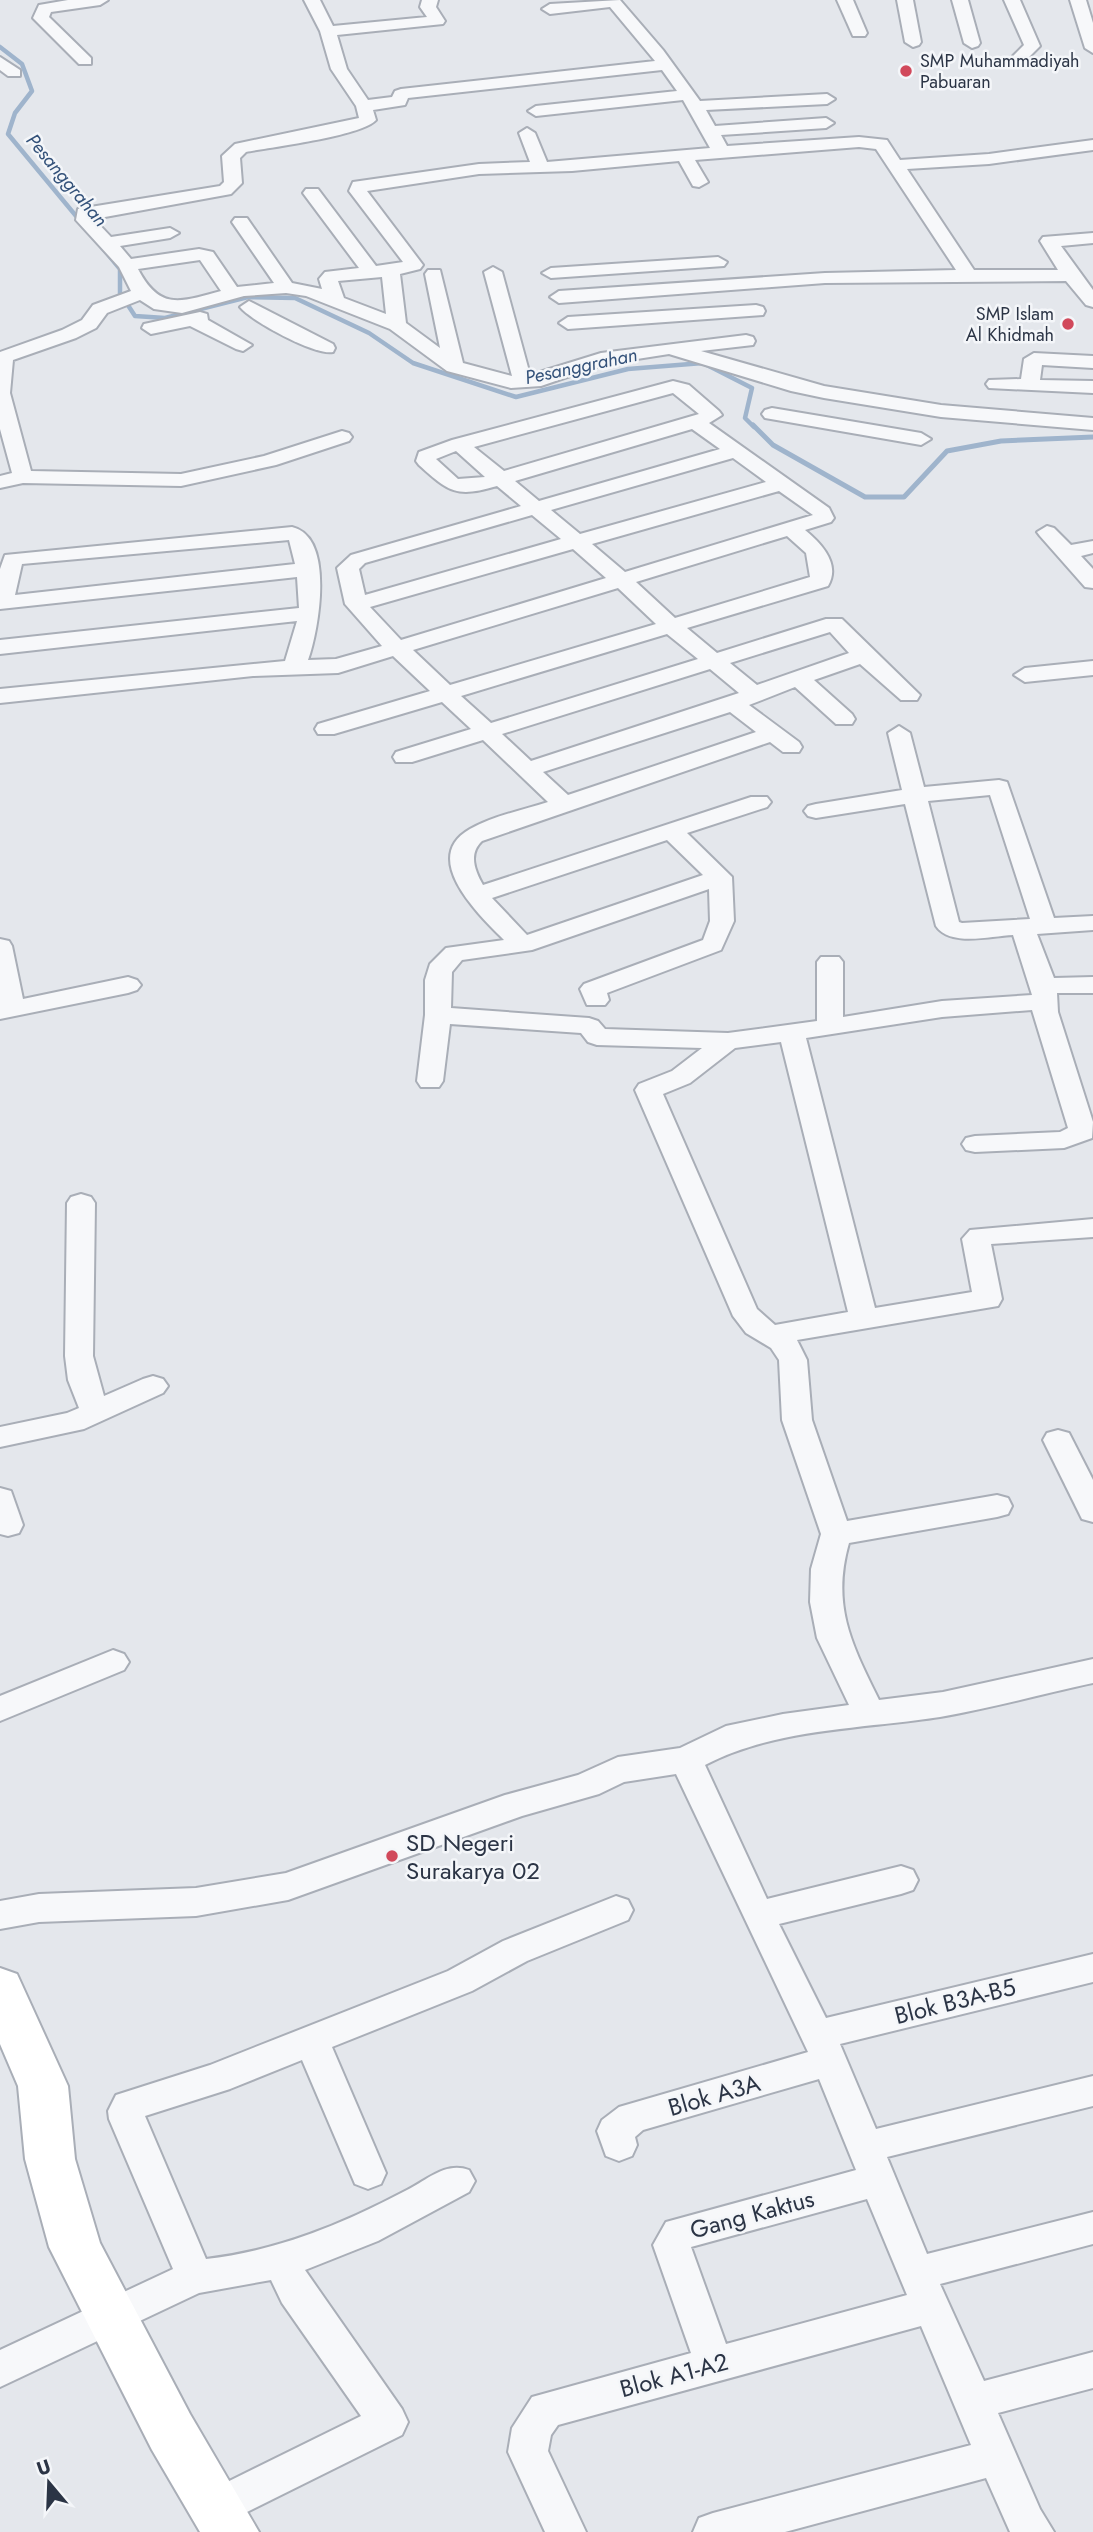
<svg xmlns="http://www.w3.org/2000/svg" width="1093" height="2532" viewBox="0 0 1093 2532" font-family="Jost,sans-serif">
<rect width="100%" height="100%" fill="#e4e7ec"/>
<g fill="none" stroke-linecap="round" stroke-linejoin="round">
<!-- stream-far1 -->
<path stroke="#9fb4cc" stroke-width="4.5" d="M0 47 22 64 32 91 15 113 8 134 120 269V293L135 316 165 318 248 297 295 298 369 333 413 363 516 397 628 369 703 363 752 388 745 418 754 427"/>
<!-- stream -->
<path stroke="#9fb4cc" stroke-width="5" d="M753 425 773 445 865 497H904L947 451 1001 441 1093 437"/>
<defs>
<g id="street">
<path d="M68 0H108L100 5 51 12 49 17 91 58V64H79L33 18 39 5Z"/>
<path d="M304 0H320L333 26 427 17 420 7 422 0H438L436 7 445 21 443 24 337 35 347 69 368 100 392 97 395 91 401 89 655 61 610 7 550 14 542 9 550 4 620 0 663 50 700 101 827 94 835 99 827 104 706 110 715 126 826 118 834 123 826 128 721 135 727 146 859 137 887 140 900 160 989 154 1093 140V150L989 164 907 169 974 270H1058L1040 241 1043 237 1093 233V243L1061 246 1093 290V307L1086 305 1066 281 825 283 559 303 550 297 559 291 825 273 956 270 876 149 859 147 695 160 708 182 699 187 693 186 679 161 572 171 479 174 367 191 423 265 420 269 400 274 406 323 440 348 425 274 428 270H440L463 363 512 376 484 272 493 267 502 272 530 375 601 353 746 335 753 337 755 341 753 345 701 351 824 386 941 405 1093 418V430L941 417 824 398 791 391 669 354 605 364 541 386 511 388 447 371 390 329 306 296 286 293 244 296 182 313 154 309 140 300 107 313 96 328 76 338 13 360 10 393 31 471 181 474 264 456 342 431 349 433 352 437 349 441 276 465 181 486 23 483 0 488V476L12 473 0 429V352L62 330 82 320 93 305 131 291 119 267 76 220 78 209 220 186 224 182 222 156 235 144 359 118 356 106 331 69 320 31ZM662 70 677 91 536 106 528 111 536 116 683 100 710 148 547 162 535 133 527 128 519 133 530 162 479 164 353 182 349 191 403 262 376 266 318 189H306L303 193 359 268 325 272 319 279 322 289 292 283 247 218H235L232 222 274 283 237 287 213 252 199 249 131 259 120 246 170 238 179 233 170 228 111 237 94 219 231 194 242 183 240 158 246 152C272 147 362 136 376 120L373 110 405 105 408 98ZM200 260 221 291C180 302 160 311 138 269ZM382 277 386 314 344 298 338 281Z"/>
<path d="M837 0H853L867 33 865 36H853Z"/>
<path d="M897 0H913L921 42 919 45 913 47 905 42Z"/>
<path d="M952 0H968L980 43 978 46 972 48 964 43Z"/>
<path d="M1004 0H1020L1040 46 1027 59H1015L1013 56 1024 45Z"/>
<path d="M1070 0H1086L1093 23V53L1085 48Z"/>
<path d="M0 57 20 70V76H8L0 70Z"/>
<path d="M718 257 727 262 724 266 551 278 542 273 551 268Z"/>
<path d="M249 301 333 344 335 348 333 352C316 356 251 321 240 307Z"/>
<path d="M756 305 763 307 765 311 763 315 568 329 559 323 568 317Z"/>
<path d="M200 312 207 314 208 320 252 345 243 351 236 349 190 326 151 334 142 328 144 324Z"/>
<path d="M1034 353 1093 356V368L1042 365 1040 380 1093 381V393L989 388 986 384 989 380 1021 379 1024 359Z"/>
<path d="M673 381 689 385 719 411 722 415 709 423 829 508 834 518 831 522 805 530C821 543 841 564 828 586L687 628 717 653 826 619H842L920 695 917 700H901L860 664 814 680 852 714 855 719 852 724H836L795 687 749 705 799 742 802 747 799 752H783L770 742 482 841C468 854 475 871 483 885L751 797H767L771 802 767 807 687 833 732 877 734 921 721 950 607 993 609 1000 605 1005H587L580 989 584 984 703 940 710 921 709 889 532 950 462 960 452 972 451 1008 589 1018 598 1021 605 1029 728 1033 817 1021V962L821 957H839L843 962V1017L942 1001 1032 995 1013 935C991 936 950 947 936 926L905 804 816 818 808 816 804 811 808 806 816 804 902 790 888 733 899 726 910 733 924 787 999 780 1007 782 1054 918 1093 916V930L1037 934 1054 978 1093 977V993H1057L1058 1012 1093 1122 1092 1138 1064 1148 975 1152 966 1150 962 1144 966 1138 975 1136 1060 1132 1068 1128 1032 1010 942 1017 806 1038 875 1308 972 1292 962 1239 970 1230 1093 1219V1237L991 1244 1002 1299 998 1306 797 1340 807 1360 812 1420 847 1521 997 1495 1008 1498 1012 1506 1008 1514 997 1517 849 1543C831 1606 852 1645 879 1700L943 1692 1093 1659V1683C1042 1694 992 1708 940 1717 863 1729 776 1728 705 1765L767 1899 901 1866 913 1870 918 1880 913 1890 901 1894 779 1924 826 2018 1093 1954V1982L840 2044 876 2129 1093 2076V2106L887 2157 927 2254 1093 2212V2244L940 2284 984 2381 1093 2352V2388L998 2413 1040 2509 1054 2532H1010L986 2478 785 2532H693L699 2518 713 2513 971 2445 921 2326 558 2425 551 2435 548 2451 586 2532H545L508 2452 512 2428 532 2397 691 2353 653 2245 666 2222 856 2170 819 2079 643 2130 635 2137 637 2145 632 2156 619 2161 606 2156 597 2131 602 2120 619 2107 808 2052 676 1774 624 1782 599 1794 522 1816 288 1900 196 1916 39 1922 0 1929V1901L39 1894 196 1888 286 1873 505 1795 578 1775 618 1757 680 1748 726 1726 783 1714 849 1705 817 1638 810 1602 811 1569 821 1534 782 1420 779 1360 771 1348 746 1333 733 1316 635 1090 639 1084 672 1071 702 1048 597 1045 588 1042 581 1033 450 1024 443 1081 439 1087H421L417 1081 425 1015V980L430 964 446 948 504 940C479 915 419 858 470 829 493 816 523 810 548 802L483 740 412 762H396L393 757 396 752 471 729 442 702 334 734H318L315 729 318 724 430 691 393 656 338 673 253 676 0 703V689L285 661 297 621 0 654V640L299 608 297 577 0 609V569L5 555 292 527C335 537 319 629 308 660L336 659 382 646 345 604 337 568 351 555 521 506 497 486C456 498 449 492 419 465L416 461 419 452 452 440ZM673 393 699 414 504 471 474 447ZM692 429 720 449 539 501 515 481ZM456 451 485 477 458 479 436 459ZM733 458 766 482 580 534 551 510ZM779 491 813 515 625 572 592 544ZM532 515 561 539 365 595 359 569 365 563ZM787 536 806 553 810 577 675 618 636 582ZM289 540 295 564 15 595 22 564ZM573 549 606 578 401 640 370 607ZM618 588 656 624 450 685 413 650ZM830 632 849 653 757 685 730 663ZM667 634 698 659 491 723 461 696ZM710 669 739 693 531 761 502 734ZM730 712 756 732 568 795 543 772ZM990 795 1030 919 962 923 959 922 928 801ZM667 840 703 875 527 935 492 898ZM781 1042 848 1312 775 1325 757 1309 663 1094 690 1083 735 1048ZM867 2199 907 2295 726 2344 691 2247Z"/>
<path d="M772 408 921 433 931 439 921 445 765 418 762 414 765 410Z"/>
<path d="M1047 526 1054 528 1071 545 1093 541V553L1081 556 1093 569V588L1085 587 1040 536 1037 532Z"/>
<path d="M1093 661V675L1025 682 1014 675 1025 668Z"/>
<path d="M0 939 9 941 12 946 23 999 128 977 137 980 141 985 137 990 128 993 0 1019Z"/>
<path d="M81 1194 91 1197 95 1203 93 1356 104 1396 143 1379 153 1376 163 1379 168 1386 163 1393 84 1429 0 1447V1427L67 1413 79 1408 68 1380 65 1356 67 1203 71 1197Z"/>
<path d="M1058 1430 1069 1433 1093 1480V1522L1082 1519 1043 1440 1047 1433Z"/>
<path d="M0 1488 11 1491 23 1525 19 1533 8 1536 0 1534Z"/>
<path d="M113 1650 124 1654 129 1662 124 1670 0 1721V1696Z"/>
<path d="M616 1896 628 1900 633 1910 628 1920 527 1961 472 1991 332 2047 386 2173 381 2184 368 2189 355 2184 302 2060 230 2089 145 2116 206 2259C277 2251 343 2224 407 2190 427 2180 446 2161 469 2170L475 2181 469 2192 378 2241 305 2270 402 2409 408 2422 402 2435 229 2521 215 2527 201 2521 195 2508 201 2495 361 2416 282 2303 271 2280 199 2293 0 2387V2350L173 2269 109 2119 108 2111 116 2095 210 2065 448 1971 503 1941Z"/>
</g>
<path id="secondary" d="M0 1968 17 1974 68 2086 75 2159 100 2243 190 2414 259 2532H200L152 2450 49 2247 25 2159 18 2086 0 2044Z"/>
</defs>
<!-- street casing -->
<use href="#street" stroke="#a9aeb7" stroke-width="4"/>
<!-- secondary casing -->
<use href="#secondary" stroke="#a9aeb7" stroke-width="4"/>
<!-- street -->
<use href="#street" fill="#f7f8fa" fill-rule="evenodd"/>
<!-- secondary -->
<use href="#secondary" fill="#fff" fill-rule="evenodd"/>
</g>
<!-- markers -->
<g fill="#d1495b" stroke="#f4f6f9" stroke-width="2.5">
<circle cx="906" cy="71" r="7"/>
<circle cx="1068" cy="324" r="7"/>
<circle cx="392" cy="1856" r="7"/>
</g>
<g text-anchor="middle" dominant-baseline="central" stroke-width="5" stroke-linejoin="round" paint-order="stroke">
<!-- far-poi labels -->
<g font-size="18" fill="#2b3445" stroke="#f4f6f9" text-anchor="start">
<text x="920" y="61">SMP Muhammadiyah<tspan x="920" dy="21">Pabuaran</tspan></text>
<text x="1054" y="314" text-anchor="end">SMP Islam<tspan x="1054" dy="21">Al Khidmah</tspan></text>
</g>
<!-- far-water labels -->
<g font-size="19" font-style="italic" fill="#34527a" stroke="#f4f6f9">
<text transform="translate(67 180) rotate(50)">Pesanggrahan</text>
<text transform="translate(581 366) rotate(-12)">Pesanggrahan</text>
</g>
<!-- near-poi labels -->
<g font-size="24" fill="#2b3445" stroke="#f4f6f9" text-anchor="start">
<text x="406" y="1842">SD Negeri<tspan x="406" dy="28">Surakarya 02</tspan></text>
</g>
<!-- near-street labels -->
<g font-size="24" fill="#2b3445" stroke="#f4f6f9">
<text transform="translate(955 2001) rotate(-14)">Blok B3A-B5</text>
<text transform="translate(714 2095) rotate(-16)">Blok A3A</text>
<text transform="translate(752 2214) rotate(-15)">Gang Kaktus</text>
<text transform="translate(674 2375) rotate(-15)">Blok A1-A2</text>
</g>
</g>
<!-- north arrow -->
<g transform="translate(49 2483) rotate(341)" stroke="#f4f6f9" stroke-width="5" paint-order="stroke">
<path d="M0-5L12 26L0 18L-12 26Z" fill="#2b3445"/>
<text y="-10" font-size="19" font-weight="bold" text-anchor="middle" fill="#2b3445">U</text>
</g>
</svg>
